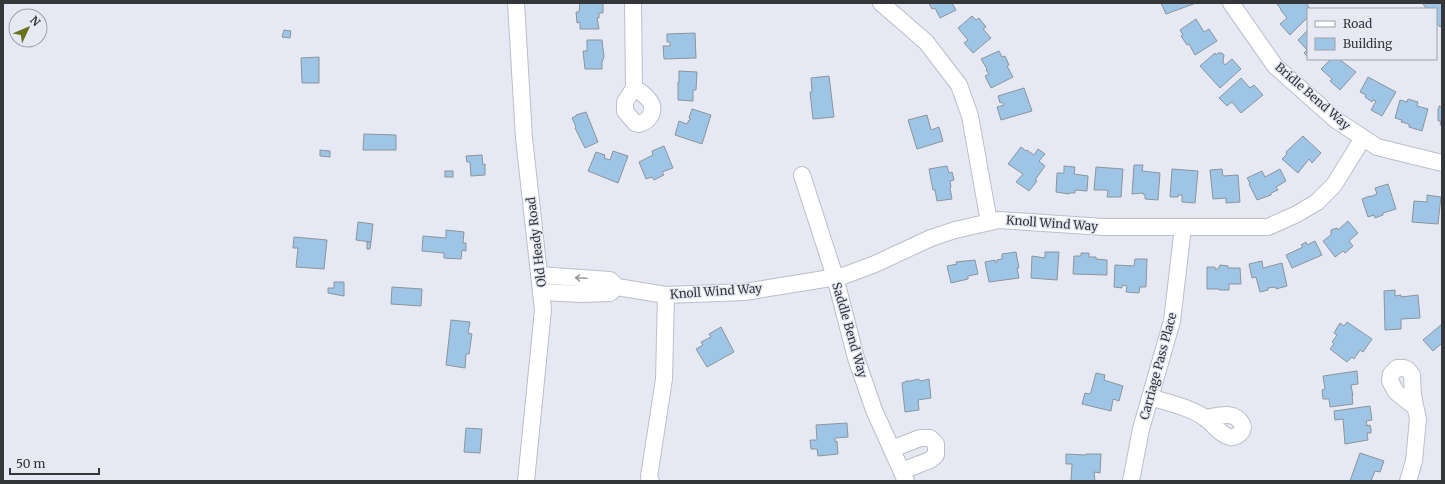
<svg xmlns="http://www.w3.org/2000/svg" width="1445" height="484" viewBox="0 0 1445 484" font-family="Merriweather,serif">
<rect width="100%" height="100%" fill="#e6e9f3"/>
<!-- building -->
<g fill="#9ec5e5" stroke="#8c959c">
<path d="M580 3H603V13H599V18H597L599 29H580V22L577 23 576 12H579Z"/>
<path d="M929 3H952L956 10 940 18 935 8 932 9Z"/>
<path d="M1161 3H1196L1166 14Z"/>
<path d="M1278 3H1306L1309 7 1308 8V17L1290 35 1280 24 1287 18 1280 9H1281L1277 4Z"/>
<path d="M1422 3H1442V25L1440 27 1436 22V9H1427Z"/>
<path d="M972 16 976 20 979 18 986 27 983 29 991 38 973 53 964 43 968 40 958 28Z"/>
<path d="M1196 19 1204 32 1209 29 1217 41 1195 55 1189 44 1187 45 1181 36 1183 35 1180 30Z"/>
<path d="M284 30 291 31 290 38 282 37Z"/>
<path d="M1308 30V57L1304 53 1307 50 1298 40Z"/>
<path d="M695 33 696 58 664 59 663 46H670V42H667V34Z"/>
<path d="M587 40H602L604 57 602 62V69H585L583 51H587Z"/>
<path d="M999 51 1002 57 1005 56 1009 65 1007 66 1013 77 991 88 985 76 989 74 986 70 987 69 981 59Z"/>
<path d="M1215 53 1216 55 1218 53H1222L1224 55 1223 62 1225 65 1232 59 1241 69 1220 88 1200 66Z"/>
<path d="M319 57V83H302L301 58Z"/>
<path d="M1331 59H1339L1356 72 1340 90 1330 81 1332 79 1321 69Z"/>
<path d="M679 71 697 72 696 90H693V101L678 100V82H679Z"/>
<path d="M829 76 834 117 813 119 810 92H812L811 78Z"/>
<path d="M1368 77 1396 92 1382 116 1371 110 1376 101 1373 100 1372 102 1365 97 1366 95 1360 92Z"/>
<path d="M1241 78 1250 88 1254 85 1263 95 1241 113 1232 102 1227 106 1219 98Z"/>
<path d="M1024 88 1032 111 1001 120 997 107 1004 105 1002 102 1000 103 998 96Z"/>
<path d="M1408 99 1418 102 1417 106 1428 109 1422 131 1409 127V124L1401 122 1402 120 1395 118 1400 100 1407 102Z"/>
<path d="M1439 106 1442 107V125H1440L1441 121H1438V109H1439Z"/>
<path d="M692 109 711 115 702 144 675 135 679 121 687 124 689 120H690L691 119 689 118Z"/>
<path d="M586 112 598 142 585 148 575 128 576 127 572 118 576 116V115Z"/>
<path d="M927 115 931 130 939 127 943 141 917 149 908 120Z"/>
<path d="M364 134 396 135V150H363Z"/>
<path d="M1303 136 1321 153 1312 163 1309 159 1298 173 1282 159 1287 154 1286 152Z"/>
<path d="M664 146 673 168 662 172 664 175 654 180 652 177 646 179 639 162 653 155 652 151Z"/>
<path d="M1021 147 1026 151 1027 150 1034 155 1038 149 1045 154 1039 161 1045 166 1035 180 1037 181 1029 191 1016 182 1023 174 1008 164Z"/>
<path d="M320 150 330 151V157L320 156Z"/>
<path d="M613 151 628 156 618 183 588 171 596 152 605 155 604 158 610 160Z"/>
<path d="M482 155 483 165 485 164V175L471 176 470 162H467L466 156Z"/>
<path d="M1134 165H1143L1142 171 1160 173 1158 200 1145 199V195L1143 194V193L1132 194Z"/>
<path d="M947 166 949 173 952 172 954 180 950 181 951 187 950 188 952 199 937 201 935 190H933L929 169Z"/>
<path d="M1064 166 1075 167 1074 174 1088 176 1087 191 1075 190V193H1069V194L1056 192 1057 173H1064Z"/>
<path d="M1096 167 1123 169 1121 197H1107L1108 191 1106 190H1094Z"/>
<path d="M1172 169 1198 171 1195 203 1182 202V195H1178V197H1170Z"/>
<path d="M1222 169 1223 176 1238 175 1240 202 1226 203V198L1213 199 1210 170Z"/>
<path d="M1280 169 1286 181 1276 187 1278 190 1271 193V195L1257 200 1249 184 1250 183 1247 178 1262 171 1265 177Z"/>
<rect x="445" y="171" width="8" height="6"/>
<path d="M1388 184 1396 209 1383 213V215L1375 218 1374 215 1368 217 1362 199 1370 196 1372 197V196L1377 194 1375 188Z"/>
<path d="M1427 195 1441 197 1438 224 1412 222 1414 201 1427 202Z"/>
<path d="M1348 221 1358 233 1349 241 1353 246 1345 253 1343 251 1335 257 1323 241 1331 235V230L1337 228 1338 230Z"/>
<path d="M358 222 373 224 371 242 356 240Z"/>
<path d="M446 230 464 232 463 243H466V251L462 250 461 259 444 258V253L422 251 423 236 446 238Z"/>
<path d="M294 237 327 240 324 269 296 267 298 248H293Z"/>
<path d="M1315 241 1322 255 1292 268 1286 255 1303 247 1301 245 1306 242 1307 245Z"/>
<path d="M367 242H371L370 249H367Z"/>
<path d="M1016 252 1019 268H1017L1019 278 989 282 985 262 995 260V262H997V260L1002 259V254Z"/>
<path d="M1045 252H1059L1057 280 1031 278 1032 256 1045 258Z"/>
<path d="M1081 253H1089V257H1096V259L1107 260V275L1073 274 1074 256H1081Z"/>
<path d="M1135 259H1147L1146 287H1140L1139 293 1126 292 1127 286 1122 285V288L1114 287 1115 265 1134 266Z"/>
<path d="M975 260 978 274 968 276V279L951 283 947 266 957 264 956 262Z"/>
<path d="M1262 261 1263 268 1282 263 1287 286 1276 289V287L1268 288V290L1260 292 1256 277 1252 278 1249 264Z"/>
<path d="M1220 265 1228 266V268H1240L1241 284H1229V290H1219V289H1207V267H1215V269H1218Z"/>
<path d="M334 282H344V296L328 293V288H334Z"/>
<path d="M392 287 422 289 421 306 391 304Z"/>
<path d="M1395 290V296L1401 295V297L1418 295 1420 318 1401 319V329L1385 330 1384 291Z"/>
<path d="M451 320 470 322 468 333 472 334 469 354H466L465 368 446 365Z"/>
<path d="M1347 322 1372 339 1363 352 1360 350 1354 359 1352 357 1347 362 1330 349 1334 344 1332 342 1337 335 1334 333 1340 323 1344 326Z"/>
<path d="M1442 324V343L1433 351 1423 340Z"/>
<path d="M721 327 734 352 707 367 696 349 703 345 701 342 711 337 709 334Z"/>
<path d="M1357 371 1358 384 1351 385 1353 396H1352L1353 404 1330 407 1329 399H1323L1322 390 1325 389 1323 376Z"/>
<path d="M1096 373 1105 375 1104 380 1123 386 1119 401 1113 399 1111 411 1082 404 1085 393 1090 394 1091 392Z"/>
<path d="M918 379 921 381 929 379 931 398 918 400 919 410 905 412 902 383 905 382 906 381H911Z"/>
<path d="M1370 406 1372 420 1366 421 1367 425 1366 426 1370 425 1371 429V433H1367L1368 440 1345 444 1343 419 1335 420 1334 411Z"/>
<path d="M847 423 848 437 835 438V442L837 441 838 454 818 456 817 449H811L810 440H817L816 425Z"/>
<path d="M466 428 482 429 480 453 464 452Z"/>
<path d="M1360 453 1384 461 1380 472 1375 471 1371 481H1350Z"/>
<path d="M1066 454 1085 455 1086 454H1101L1100 473 1094 472 1095 481H1071L1072 464H1066Z"/>
</g>
<g fill="none" stroke-linecap="round" stroke-linejoin="round">
<defs>
<g id="minor">
<path d="M516 3 524 138 543 310 526 481"/>
<path d="M633 3 634 88 625 102V111L635 123 639 124C642 123 646 121 648 119 660 106 645 94 634 88"/>
<path d="M881 3 926 42 959 85 970 116 989 222"/>
<path d="M1231 3 1275 66 1336 120 1377 147 1442 163"/>
<path d="M802 175 835 277 856 358 874 410 906 481"/>
<path d="M539 275 610 280 617 287 666 295 745 292 843 276 875 264 931 238 955 230 999 220 1104 227H1268L1297 214 1317 202 1334 185 1363 138"/>
<path d="M541 292 582 294 610 293 617 287"/>
<path d="M1150 397C1168 403 1190 407 1205 418 1213 423 1220 435 1230 437 1236 438 1246 431 1242 424 1235 410 1218 416 1205 418"/>
<path d="M892 449 920 438H930L936 444V455L930 460 902 471"/>
<path d="M651 481 649 477 664 379 666 295"/>
<path d="M1131 481 1141 429 1172 321 1183 227"/>
<path d="M1408 481 1414 461 1418 419 1413 396 1412 375 1408 370 1404 368H1397L1391 374 1390 381 1396 392 1415 407"/>
</g>
</defs>
<!-- minor casing -->
<use href="#minor" stroke="#bcbec9" stroke-width="18"/>
<!-- minor -->
<use href="#minor" stroke="#fff" stroke-width="16"/>
</g>
<!-- one-way arrows -->
<defs><path id="oneway-shaft" d="M-6 0H5M1.5-3L5.5 0L1.5 3" fill="none" stroke-width="1.6" stroke-linecap="round" stroke-linejoin="round"/></defs>
<use stroke="#9a9a9c" href="#oneway-shaft" transform="translate(581 278) rotate(-177)"/>
<g text-anchor="middle" dominant-baseline="central" stroke-width="3" stroke-linejoin="round" paint-order="stroke">
<!-- street labels -->
<g font-size="12" fill="#35363a" stroke="#e6e9f3">
<text transform="translate(1313 96) rotate(41)">Bridle Bend Way</text>
<text transform="translate(1052 223) rotate(4)">Knoll Wind Way</text>
<text transform="translate(536 242) rotate(-97)">Old Heady Road</text>
<text transform="translate(716 291) rotate(-4)">Knoll Wind Way</text>
<text transform="translate(850 330) rotate(74)">Saddle Bend Way</text>
<text transform="translate(1158 366) rotate(-75)">Carriage Pass Place</text>
</g>
</g>
<!-- border -->
<rect width="1445" height="484" fill="none" stroke="#35363a" stroke-width="8"/>
<!-- legend -->
<rect x="1307" y="8" width="130" height="52" fill="#e6e9f3" stroke="#9fa1a9"/>
<rect x="1315" y="21" width="20" height="6" fill="#ffffff" stroke="#9fa1a9"/>
<text x="1343" y="28" font-size="12" fill="#35363a">Road</text>
<rect x="1315" y="38" width="20" height="12" fill="#9ec5e5" stroke="#9fa1a9"/>
<text x="1343" y="48" font-size="12" fill="#35363a">Building</text>
<!-- north arrow -->
<g transform="translate(28 28) rotate(46)"><circle r="19" fill="#e6e9f3" stroke="#9fa1a9"/>
<path d="M0-3L7 15L0 10L-7 15Z" fill="#69711a"/>
<text y="-6" font-size="11" font-weight="bold" text-anchor="middle" fill="#35363a">N</text>
</g>
<!-- scale -->
<path d="M10 468v6h89v-6" fill="none" stroke="#35363a" stroke-width="2"/>
<text x="16" y="468" font-size="12" fill="#35363a" stroke="#e6e9f3" stroke-width="3" paint-order="stroke">50 m</text>
</svg>
